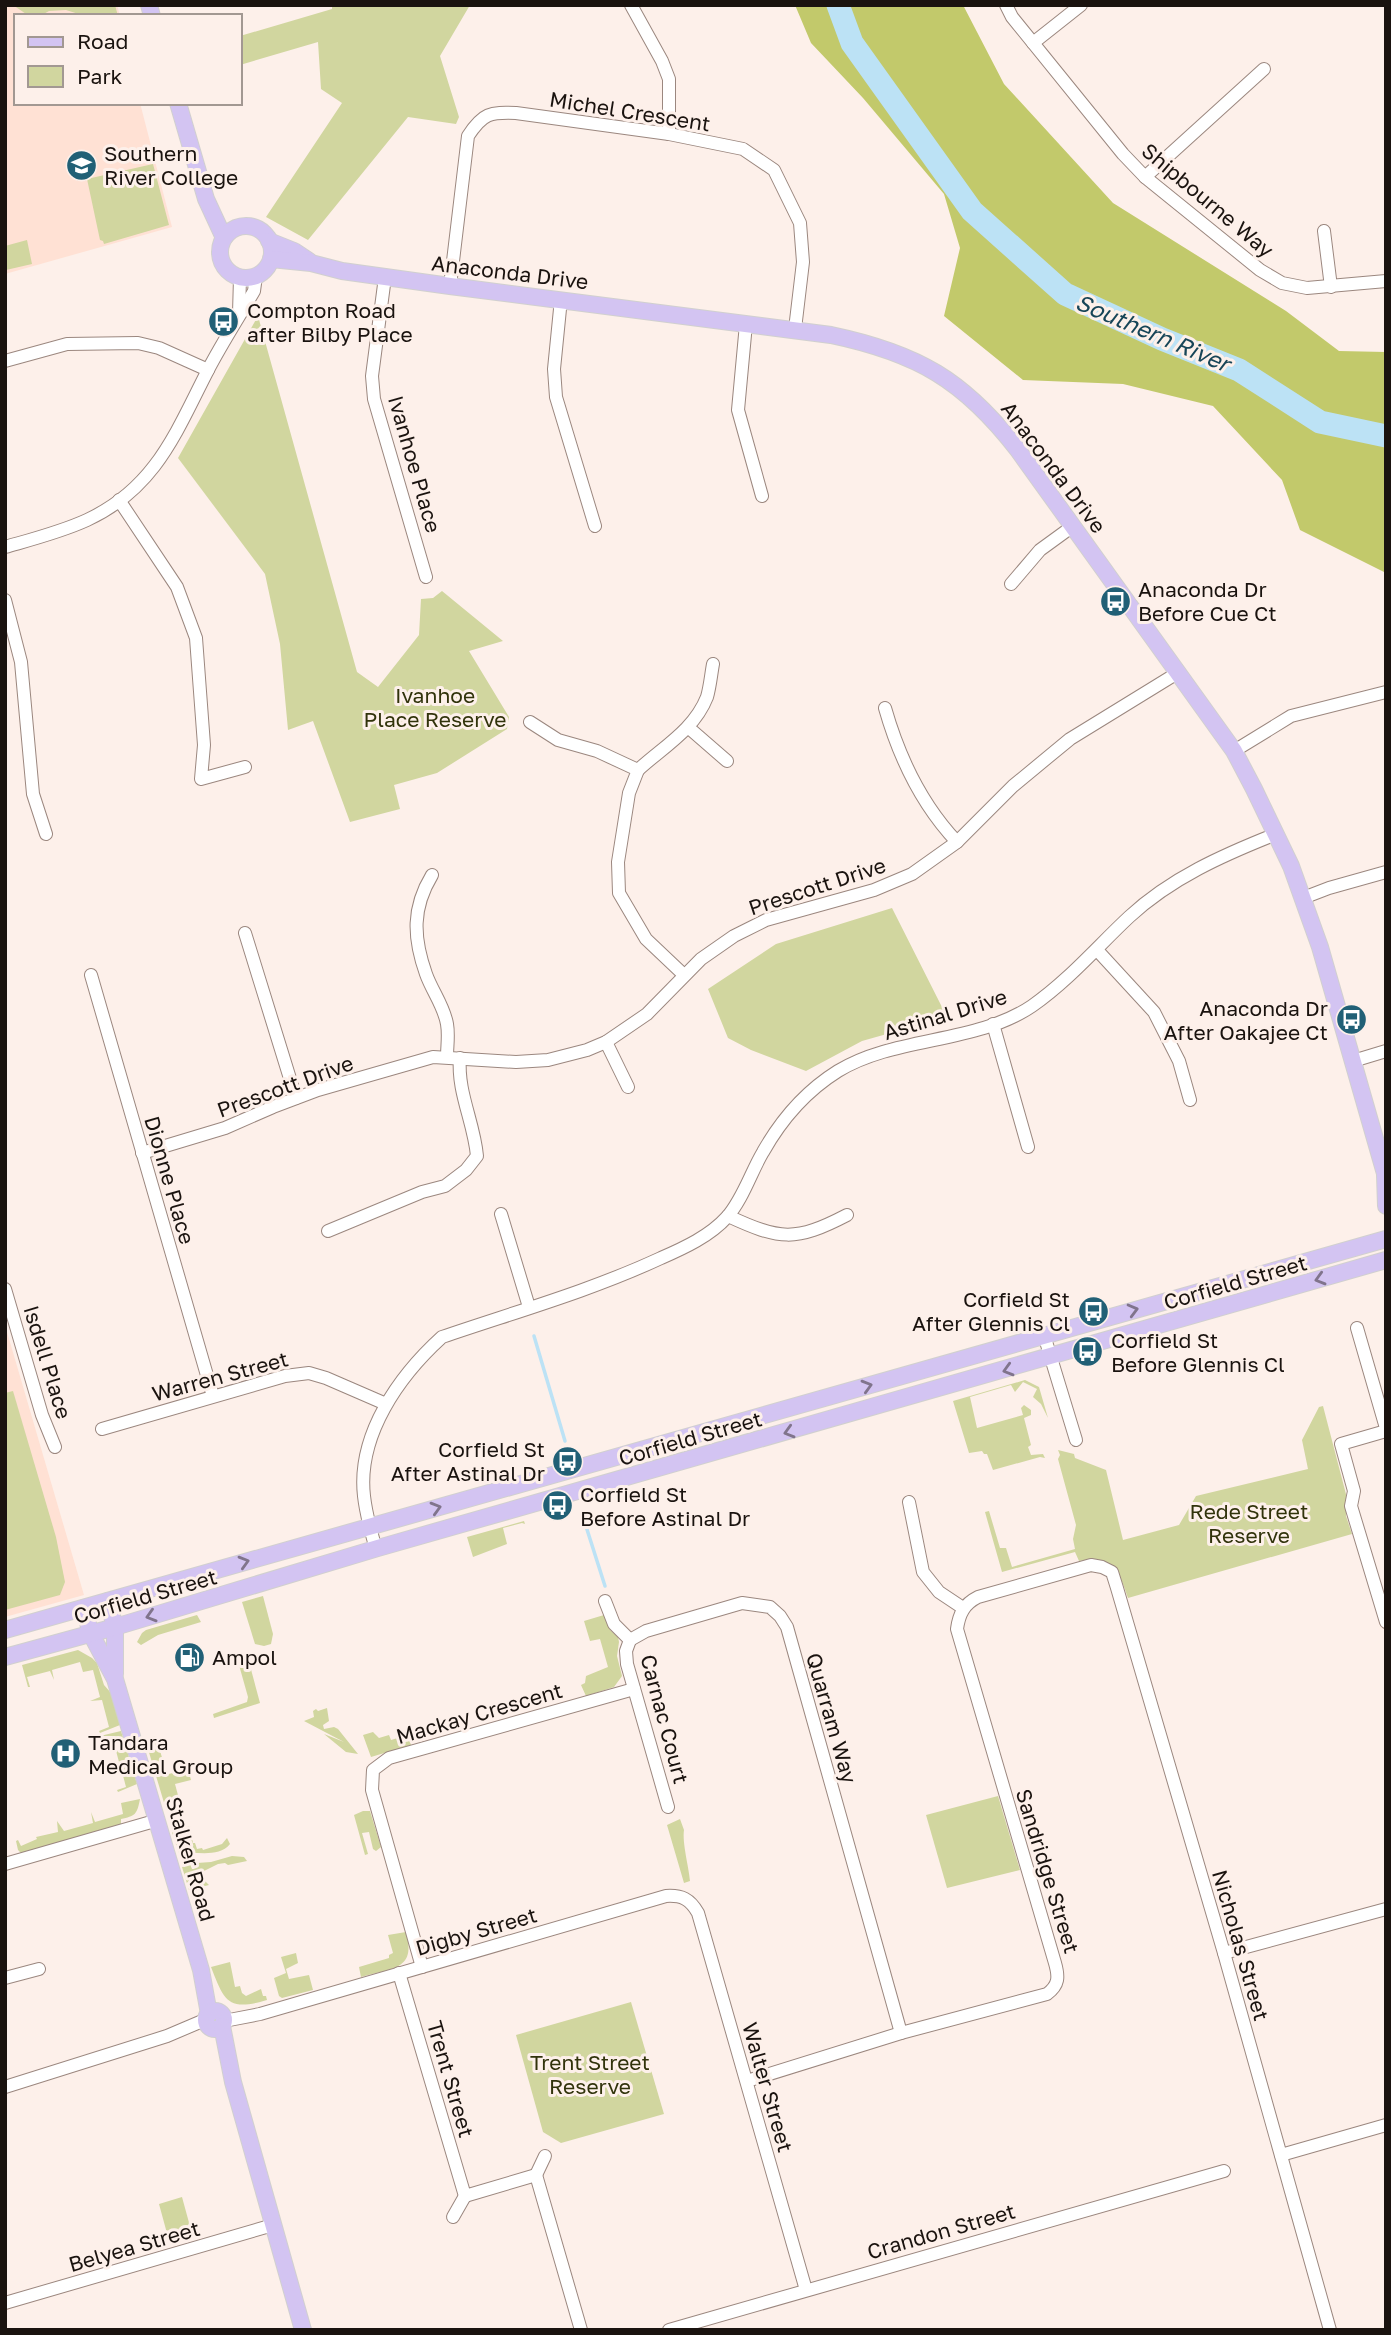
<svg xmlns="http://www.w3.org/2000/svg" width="1391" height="2335" viewBox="0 0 1391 2335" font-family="'Golos Text',sans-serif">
<rect width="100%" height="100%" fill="#fdf0ea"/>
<!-- built -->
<g fill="#ffe1d4">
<path d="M5 5H117L120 16H16V103H140L172 227 5 274Z"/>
<path d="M5 1325 84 1595 5 1617Z"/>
</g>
<!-- green -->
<g fill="#d1d69f">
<path d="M13 5H115L118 16H85L66 10 49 11 40 16H29Z"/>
<path d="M332 5H470L440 56 459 117 456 124 408 117 308 240 266 217 342 103 321 89 318 42 240 65V36L332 9Z"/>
<path d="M153 164 169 225 104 244 103 241 100 240 87 179Z"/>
<path d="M27 240 32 264 6 270 5 246Z"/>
<path d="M258 316 357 672 378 687 419 635 421 599 433 598 442 591 503 641 469 651 509 717 507 729 437 773 394 785 400 809 350 822 313 721 288 730 280 644 265 574 178 458Z"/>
<path d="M892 908 947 1017 862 1041 806 1071 751 1050 728 1038 708 989 776 944Z"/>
<path d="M1025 1380 1039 1387 1048 1418 1041 1404 1033 1397 1037 1389 1023 1382 1015 1392 1011 1385 970 1397 977 1428 1023 1415 1021 1408 1024 1405 1031 1410V1415L1024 1418 1031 1445 1028 1447 1031 1455 1043 1454 1047 1462 1045 1458 1040 1457 993 1470 987 1454H984L982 1451 969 1453 953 1401Z"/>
<path d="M13 1391 56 1537 65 1582 60 1595 5 1610V1393Z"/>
<path d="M1323 1406 1347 1498 1346 1516 1352 1534 1128 1598C1119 1570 1112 1555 1079 1561L1075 1552 1002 1572 985 1512 989 1511 1000 1548H1006L1012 1567 1075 1549 1073 1539 1076 1525 1058 1459 1060 1455 1058 1450 1074 1454 1075 1458 1106 1470 1123 1540 1179 1525 1196 1496 1308 1469 1302 1440 1319 1407Z"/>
<path d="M524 1521 525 1524 522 1523 503 1528 507 1544 473 1557 467 1537Z"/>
<path d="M263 1596 273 1634 271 1644 264 1646 255 1644 242 1602Z"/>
<path d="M197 1615 201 1622 158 1635 141 1645 137 1642 142 1633 146 1630Z"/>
<path d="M604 1615 610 1630 618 1637 619 1642 617 1656 622 1676 614 1687 586 1696 581 1685 585 1683 586 1676 608 1667 600 1639 590 1641 584 1621Z"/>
<path d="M78 1650 92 1658 97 1663 104 1685 111 1693 120 1725 100 1733 99 1731 109 1727 102 1700 90 1701 100 1697 93 1670 83 1672 80 1662 52 1670 54 1680 50 1671 27 1677 30 1687H28L22 1665Z"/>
<path d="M249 1662 260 1703 214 1718 213 1714 247 1702 248 1697 239 1665Z"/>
<path d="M327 1708 329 1721 323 1725 324 1729 334 1727 338 1729 358 1754 346 1752 324 1734 344 1742 304 1721 314 1717 313 1711 316 1709 318 1711Z"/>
<path d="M121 1731 137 1784 118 1792 117 1790 126 1787 120 1764 109 1765 119 1762 112 1736H100Z"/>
<path d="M373 1732 379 1738 389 1735 391 1740 408 1735 411 1745 371 1757 363 1735Z"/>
<path d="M156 1736 166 1772 165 1775 188 1769 191 1780 175 1784 179 1799 176 1802 165 1806 145 1739Z"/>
<path d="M998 1796 1020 1870 947 1888 926 1815Z"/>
<path d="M140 1799C137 1815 135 1816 121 1819V1824L21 1853 18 1850 16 1841 18 1840 21 1846 37 1839 36 1837 58 1832 57 1821 64 1831 93 1823 91 1812 95 1822 123 1814 121 1803Z"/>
<path d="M363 1811H370L381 1847 376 1851 373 1849 369 1832 362 1833 368 1854 365 1855 354 1815Z"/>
<path d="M680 1819 684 1830C682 1843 689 1867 690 1881L684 1883 667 1825Z"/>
<path d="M190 1826 193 1843H195L197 1849 202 1848 203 1850 222 1844 227 1838 230 1844C218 1859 195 1850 179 1854L172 1832Z"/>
<path d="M232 1856 244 1857 247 1861 228 1865 225 1863 218 1864 202 1872 204 1880 209 1885 189 1890 182 1867 190 1864 192 1869H194L197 1863 211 1862Z"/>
<path d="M406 1932C417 1971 391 1968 361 1977L359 1967 389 1958V1955L393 1953 388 1935Z"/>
<path d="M296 1953 298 1963 286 1969 289 1979 309 1975 313 1990 282 1998 279 1996 274 1978 286 1973 281 1957Z"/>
<path d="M230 1962 235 1987 240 1986 242 1993 246 1996 261 1989 263 1996H266L267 2000C227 2012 224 2000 211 1967Z"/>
<path d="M631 2002 664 2114 561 2143 543 2132 516 2035Z"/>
<path d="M182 2197 191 2230 168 2237 159 2204Z"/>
</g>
<!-- forest -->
<path fill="#c2c96b" d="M795 5H963L1004 84 1113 203 1286 311 1339 351 1386 352V573L1300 530 1282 480 1213 406 1123 384 1023 380 944 316 960 248 944 194 863 98 811 43Z"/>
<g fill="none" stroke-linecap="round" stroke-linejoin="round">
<!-- stream -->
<g stroke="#bce2f5" stroke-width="3.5">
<path d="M534 1336 565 1441"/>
<path d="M584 1520 605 1586"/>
</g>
<!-- river -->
<path stroke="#bce2f5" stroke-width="23" d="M838 5 852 43 972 211 1065 294 1162 339 1239 370 1320 422 1386 436"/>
<defs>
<g id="minor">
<path d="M631 5 662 61 669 79V134"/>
<path d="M1006 5 1012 17 1123 154 1145 177 1260 270 1282 283 1307 288 1386 281"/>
<path d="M1033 43 1081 5"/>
<path d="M1145 177 1264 69"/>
<path d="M1324 231 1331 287"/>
<path d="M385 277 372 376 374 399 426 577"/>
<path d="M450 286 468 136C483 113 490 112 516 113L669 134 743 149 774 170 800 223 803 262 795 329"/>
<path d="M561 299 554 369 556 397 595 526"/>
<path d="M239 313 240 278"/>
<path d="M746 324 738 410 762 496"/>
<path d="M5 361 67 344 138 343 159 348 208 370"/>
<path d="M119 500 177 587 196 638 204 745 201 779 245 767"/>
<path d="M5 547C33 539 61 532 87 520 156 488 176 432 208 370 222 343 239 317 254 291L256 276"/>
<path d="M1011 584 1040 550 1073 526"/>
<path d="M5 600 21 662 33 794 46 834"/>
<path d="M885 708C899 757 921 804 957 842"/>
<path d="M530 722 558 740 597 751 638 770 629 793 618 862 619 893 646 939 684 975"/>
<path d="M689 728 727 761"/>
<path d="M1234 751 1291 716 1386 692"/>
<path d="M638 770C663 747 694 730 707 697 710 687 711 675 713 664"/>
<path d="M432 875C412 908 413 937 426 974 432 991 444 1006 447 1024 449 1035 447 1046 447 1057"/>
<path d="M1303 898 1329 888 1386 872"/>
<path d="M245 933 296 1098"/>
<path d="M1097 950 1154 1012 1179 1061 1190 1100"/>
<path d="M91 975 213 1396"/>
<path d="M993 1024 1028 1147"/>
<path d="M606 1042 628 1087"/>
<path d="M1353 1061 1386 1051"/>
<path d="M142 1153 225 1128 273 1107 318 1090 433 1057 516 1062 548 1060 587 1050 606 1042 647 1014 701 959 734 936 766 920 874 890 912 874 957 842 1013 786 1070 739 1179 672"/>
<path d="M501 1214 529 1307"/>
<path d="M728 1216C780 1240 795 1242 847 1215"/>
<path d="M328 1231 422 1192 445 1186 466 1170 477 1156C474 1122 457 1092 460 1058"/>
<path d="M5 1289 42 1415 55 1447"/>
<path d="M1357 1328 1386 1428"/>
<path d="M1044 1335 1076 1440"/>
<path d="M102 1429 285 1376 309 1373 326 1378 386 1404"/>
<path d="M1386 1431 1341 1444 1354 1491 1351 1506 1386 1622"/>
<path d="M909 1502 923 1572 939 1592 963 1608"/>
<path d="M376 1549C371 1532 366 1514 364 1496 357 1435 399 1376 442 1337 515 1312 590 1291 661 1258 684 1248 710 1236 727 1217 743 1199 751 1172 763 1152 781 1120 806 1091 838 1071 895 1036 976 1044 1032 1006 1069 980 1097 947 1129 917 1171 878 1223 855 1276 834"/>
<path d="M605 1601 614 1624 630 1640 646 1631 742 1603 770 1607 780 1616 787 1627 901 2033"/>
<path d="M630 1640 626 1651 627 1664 668 1807"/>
<path d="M5 1864 158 1820"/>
<path d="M1224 1953 1386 1909"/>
<path d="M422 1967 372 1790 373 1770 389 1758 634 1689"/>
<path d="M399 1973 465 2196 536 2175 581 2330"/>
<path d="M5 1978 39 1969"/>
<path d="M224 2021 260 2014 666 1896C682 1895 690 1899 698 1913L806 2290"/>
<path d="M747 2081 901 2033 1047 1994C1059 1985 1059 1977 1055 1963L957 1629C959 1614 964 1604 978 1597L1091 1565 1102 1567 1112 1572 1117 1588 1224 1953 1330 2330"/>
<path d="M5 2087 167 2036 207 2019"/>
<path d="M1281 2155 1386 2125"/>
<path d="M536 2175 545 2156"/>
<path d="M453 2217 465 2196"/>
<path d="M5 2303 273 2225"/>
<path d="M669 2330 1224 2171"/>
</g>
<g id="major">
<path d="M149 5 152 16"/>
<path d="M178 103 206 199 224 238"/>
<circle cx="246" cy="252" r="26"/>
<path d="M269 241 294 251 309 261"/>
<path d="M271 259 311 263 342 271 450 286 831 335C917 353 964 380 1018 450L1234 751 1254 789 1291 866 1320 947 1386 1177"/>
<path d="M1385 1175 1386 1206"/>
<path d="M108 1601 115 1627V1674"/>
<path d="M84 1608 91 1634 115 1679 201 1970 209 2014"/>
<path d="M5 1630 1386 1239"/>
<path d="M5 1657 115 1627 378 1548 1386 1260"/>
<circle cx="215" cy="2020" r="9"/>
<path d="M222 2026 233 2082 303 2330"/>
</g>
</defs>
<!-- minor casing -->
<use href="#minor" stroke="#9b877f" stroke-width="14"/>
<!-- major casing -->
<use href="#major" stroke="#d1d0cf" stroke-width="18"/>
<!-- minor -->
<use href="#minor" stroke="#fff" stroke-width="12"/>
<!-- major -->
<use href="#major" stroke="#d3c4f2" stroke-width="16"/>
</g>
<!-- one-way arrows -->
<defs><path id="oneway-chevron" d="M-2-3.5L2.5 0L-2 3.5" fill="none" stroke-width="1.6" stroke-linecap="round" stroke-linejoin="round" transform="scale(1.75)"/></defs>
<g stroke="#80748c">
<use href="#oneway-chevron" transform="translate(1320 1279) rotate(164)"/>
<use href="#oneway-chevron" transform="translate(1133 1310) rotate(-15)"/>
<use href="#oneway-chevron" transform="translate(1008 1370) rotate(164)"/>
<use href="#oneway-chevron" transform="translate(867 1386) rotate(-16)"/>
<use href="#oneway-chevron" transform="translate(789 1432) rotate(164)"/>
<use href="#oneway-chevron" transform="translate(436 1508) rotate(-16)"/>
<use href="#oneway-chevron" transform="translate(244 1562) rotate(-16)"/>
<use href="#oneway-chevron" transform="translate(151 1616) rotate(163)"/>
</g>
<!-- icons -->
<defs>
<symbol id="school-disc" viewBox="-11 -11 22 22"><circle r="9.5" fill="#216076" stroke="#fdf0ea"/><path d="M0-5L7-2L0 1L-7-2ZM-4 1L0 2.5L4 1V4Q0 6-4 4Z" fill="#fff"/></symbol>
<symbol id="bus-disc" viewBox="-11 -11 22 22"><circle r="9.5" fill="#216076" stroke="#fdf0ea"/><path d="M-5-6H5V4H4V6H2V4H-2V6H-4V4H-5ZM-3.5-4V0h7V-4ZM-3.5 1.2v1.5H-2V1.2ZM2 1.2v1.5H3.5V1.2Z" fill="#fff"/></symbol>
<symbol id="fuel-disc" viewBox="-11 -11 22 22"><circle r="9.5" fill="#216076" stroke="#fdf0ea"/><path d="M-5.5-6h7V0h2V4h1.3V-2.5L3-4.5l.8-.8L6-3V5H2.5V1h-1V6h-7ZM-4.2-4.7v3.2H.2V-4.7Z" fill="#fff"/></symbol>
<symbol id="hospital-disc" viewBox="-11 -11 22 22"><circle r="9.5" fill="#216076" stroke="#fdf0ea"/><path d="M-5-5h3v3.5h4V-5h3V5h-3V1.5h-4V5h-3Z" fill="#fff"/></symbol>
</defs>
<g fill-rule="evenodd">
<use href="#school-disc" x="64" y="148" width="35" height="35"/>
<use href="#bus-disc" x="206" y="304" width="35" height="35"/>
<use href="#bus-disc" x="1098" y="584" width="35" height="35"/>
<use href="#bus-disc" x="1334" y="1002" width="35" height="35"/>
<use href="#bus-disc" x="1076" y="1294" width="35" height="35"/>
<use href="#bus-disc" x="1070" y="1334" width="35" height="35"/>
<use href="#bus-disc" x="550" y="1444" width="35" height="35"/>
<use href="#bus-disc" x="540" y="1488" width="35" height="35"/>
<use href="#fuel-disc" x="172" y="1640" width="35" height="35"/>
<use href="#hospital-disc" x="48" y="1736" width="35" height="35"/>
</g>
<g text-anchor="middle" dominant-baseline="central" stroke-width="6" stroke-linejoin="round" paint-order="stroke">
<!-- street labels -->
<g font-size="21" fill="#1a130f" stroke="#fdf0ea">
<text transform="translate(630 111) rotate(9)">Michel Crescent</text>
<text transform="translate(1208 200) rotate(40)">Shipbourne Way</text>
<text transform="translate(510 272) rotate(7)">Anaconda Drive</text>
<text transform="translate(415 464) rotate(74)">Ivanhoe Place</text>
<text transform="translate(1054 467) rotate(53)">Anaconda Drive</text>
<text transform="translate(817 886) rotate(-18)">Prescott Drive</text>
<text transform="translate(945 1014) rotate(-17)">Astinal Drive</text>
<text transform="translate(285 1086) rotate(-20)">Prescott Drive</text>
<text transform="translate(170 1180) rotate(74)">Dionne Place</text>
<text transform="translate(1235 1282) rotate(-16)">Corfield Street</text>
<text transform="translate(48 1362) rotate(73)">Isdell Place</text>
<text transform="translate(220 1376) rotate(-15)">Warren Street</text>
<text transform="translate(690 1438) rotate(-16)">Corfield Street</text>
<text transform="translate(145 1596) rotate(-16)">Corfield Street</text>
<text transform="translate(479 1713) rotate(-16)">Mackay Crescent</text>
<text transform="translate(832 1718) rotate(74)">Quarram Way</text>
<text transform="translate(665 1719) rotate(75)">Carnac Court</text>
<text transform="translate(191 1859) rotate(74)">Stalker Road</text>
<text transform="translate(1048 1871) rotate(73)">Sandridge Street</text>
<text transform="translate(476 1931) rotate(-16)">Digby Street</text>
<text transform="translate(1241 1945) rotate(74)">Nicholas Street</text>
<text transform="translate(451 2079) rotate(74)">Trent Street</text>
<text transform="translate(768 2087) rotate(74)">Walter Street</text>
<text transform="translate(941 2231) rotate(-16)">Crandon Street</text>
<text transform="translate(134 2246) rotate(-16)">Belyea Street</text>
</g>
<!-- poi labels -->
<g font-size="21" fill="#1a130f" stroke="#fdf0ea" text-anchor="start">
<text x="104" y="153">Southern<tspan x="104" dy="24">River College</tspan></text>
<text x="247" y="310">Compton Road<tspan x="247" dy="24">after Bilby Place</tspan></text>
<text x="1138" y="589">Anaconda Dr<tspan x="1138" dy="24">Before Cue Ct</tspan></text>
<text x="1328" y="1008" text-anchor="end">Anaconda Dr<tspan x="1328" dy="24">After Oakajee Ct</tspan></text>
<text x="1070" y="1299" text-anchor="end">Corfield St<tspan x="1070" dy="24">After Glennis Cl</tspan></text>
<text x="1111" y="1340">Corfield St<tspan x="1111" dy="24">Before Glennis Cl</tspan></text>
<text x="545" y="1449" text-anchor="end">Corfield St<tspan x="545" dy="24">After Astinal Dr</tspan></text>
<text x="580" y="1494">Corfield St<tspan x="580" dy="24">Before Astinal Dr</tspan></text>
<text x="212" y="1657">Ampol</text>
<text x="88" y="1742">Tandara<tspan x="88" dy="24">Medical Group</tspan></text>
</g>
<!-- park labels -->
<g font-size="21" fill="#31330b" stroke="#fdf0ea">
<text x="435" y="695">Ivanhoe<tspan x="435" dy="24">Place Reserve</tspan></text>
<text x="1249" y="1511">Rede Street<tspan x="1249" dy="24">Reserve</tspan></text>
<text x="590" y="2062">Trent Street<tspan x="590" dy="24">Reserve</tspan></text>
</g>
<!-- water labels -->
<g font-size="23" font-style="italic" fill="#174558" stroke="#fdf0ea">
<text transform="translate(1153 332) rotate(23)">Southern River</text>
</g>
</g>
<!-- border -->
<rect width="1391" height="2335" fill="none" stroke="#1a130f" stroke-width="14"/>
<!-- legend -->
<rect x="14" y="14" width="228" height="91" fill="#fdf0ea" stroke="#a29892" stroke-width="2"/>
<rect x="28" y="37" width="35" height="10" fill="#d3c4f2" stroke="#a29892" stroke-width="2"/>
<text x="77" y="49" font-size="21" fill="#1a130f">Road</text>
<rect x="28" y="66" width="35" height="21" fill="#d1d69f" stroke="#a29892" stroke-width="2"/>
<text x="77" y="84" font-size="21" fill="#1a130f">Park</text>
</svg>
